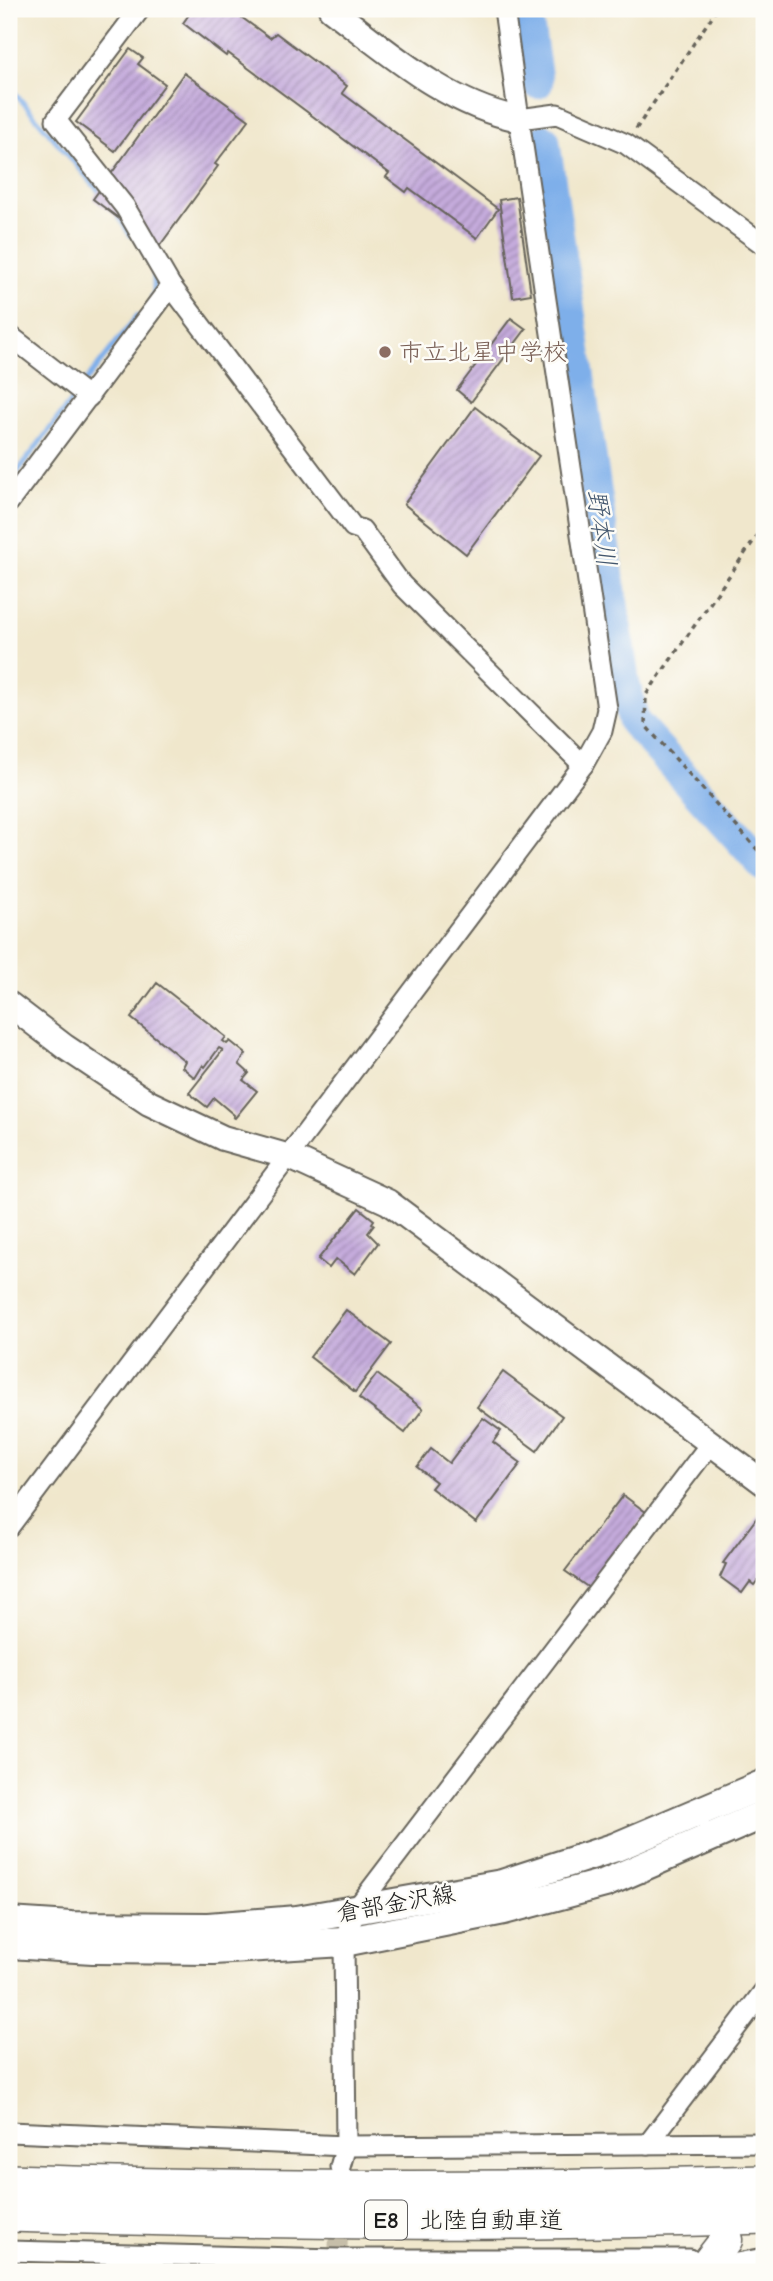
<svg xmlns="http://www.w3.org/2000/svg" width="773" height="2281" viewBox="0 0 773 2281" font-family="'Comic Neue','Klee One',sans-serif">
<defs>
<pattern id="building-hatch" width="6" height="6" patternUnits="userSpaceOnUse" patternTransform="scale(1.75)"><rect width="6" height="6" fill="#c5abdc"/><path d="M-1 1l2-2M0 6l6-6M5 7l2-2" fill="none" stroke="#9f8ab2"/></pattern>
</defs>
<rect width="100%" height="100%" fill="#fdfcf7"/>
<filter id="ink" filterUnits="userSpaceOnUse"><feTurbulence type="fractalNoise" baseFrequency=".0143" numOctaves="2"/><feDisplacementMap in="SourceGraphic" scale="14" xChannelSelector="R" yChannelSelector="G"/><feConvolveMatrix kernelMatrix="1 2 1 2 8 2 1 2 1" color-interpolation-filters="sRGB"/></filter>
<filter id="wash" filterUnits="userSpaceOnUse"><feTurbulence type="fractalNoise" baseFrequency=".00686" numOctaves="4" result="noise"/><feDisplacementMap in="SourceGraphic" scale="28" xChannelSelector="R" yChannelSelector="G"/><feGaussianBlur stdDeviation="1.57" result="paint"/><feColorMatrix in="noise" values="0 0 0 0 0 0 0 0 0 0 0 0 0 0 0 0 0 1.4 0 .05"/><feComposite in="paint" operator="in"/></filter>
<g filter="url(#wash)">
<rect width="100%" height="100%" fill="#f0e7cc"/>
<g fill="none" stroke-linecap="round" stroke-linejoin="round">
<!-- stream -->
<g stroke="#7eafea" stroke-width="5">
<path d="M9 86 102 195"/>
<path d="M119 217 130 235"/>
<path d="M152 297 154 294V273"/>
<path d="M86 381 137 316"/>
<path d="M9 483 74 397"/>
</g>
<!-- river -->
<g stroke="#7eafea" stroke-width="32">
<path d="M526 9 537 83"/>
<path d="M544 140 624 683 634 722 764 866"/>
</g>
</g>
<g id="blocks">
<!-- building -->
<g fill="url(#building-hatch)">
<path d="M193 9H230L270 38 276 33 347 86 342 93 498 209 477 238 409 188 406 192 386 177 389 173 228 53 226 56 183 23Z"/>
<path d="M130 49 143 58 138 64 165 84 115 151 76 122Z"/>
<path d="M184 73 249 120 215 164 218 166 158 248 93 199Z"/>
<path d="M517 197 531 294 513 297 499 200Z"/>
<path d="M511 318 526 329 471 402 457 390Z"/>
<path d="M475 407 539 456 466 554 404 504Z"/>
<path d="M157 983 226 1037 223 1041 227 1044 230 1041 246 1054 239 1064 249 1073 243 1080 257 1091 235 1118 233 1117 234 1115 214 1098 207 1107 189 1093 223 1050 219 1048 205 1067 203 1065 195 1078 182 1067 185 1061 131 1018Z"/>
<path d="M359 1208 374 1220 372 1223 374 1225 368 1233 378 1243 355 1274 336 1259 329 1268 318 1259Z"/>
<path d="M346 1310 391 1344 355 1392 310 1357Z"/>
<path d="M503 1372 562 1416 537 1451 477 1407Z"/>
<path d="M377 1374 423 1409 405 1433 359 1398Z"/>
<path d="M483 1418 501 1431 493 1442 521 1463 476 1523 431 1488 436 1482 417 1467 431 1449 449 1463Z"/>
<path d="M623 1495 647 1513 589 1588 565 1571Z"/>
<path d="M764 1508V1572L754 1585 750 1582 742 1593 720 1577 726 1564 723 1563Z"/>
</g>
</g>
</g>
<g filter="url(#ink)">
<use href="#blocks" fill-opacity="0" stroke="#66635a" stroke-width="2"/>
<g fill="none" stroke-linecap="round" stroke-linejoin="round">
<!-- minor-tunnel -->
<path stroke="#c6bea9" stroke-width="19" stroke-dasharray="19 10" stroke-linecap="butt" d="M338 2248 339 2214"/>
<defs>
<g id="minor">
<path d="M140 9 56 120 125 207 171 286 353 527 362 530 402 585 583 765"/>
<path d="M504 9 519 119"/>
<path d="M9 335 89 397"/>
<path d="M9 502 171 286"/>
<path d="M9 1527 583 765 602 731 607 709 519 119 557 114 626 144 764 245"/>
<path d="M9 2132 346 2146 764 2143"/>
<path d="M648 2144 764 1991"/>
<path d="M340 2167 346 2146 344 1942 356 1909 711 1443"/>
<path d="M9 2251 338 2259H690L681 2272"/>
<path d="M726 2272 738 2263 764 2258"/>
</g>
<g id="tertiary">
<path d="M331 9C388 52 447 105 519 119"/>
<path d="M9 1004 65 1047 149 1103 223 1138 290 1157 388 1202 764 1483"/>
</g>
<g id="secondary">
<path d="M9 1922 71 1926 208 1927 297 1920 502 1884 616 1847 764 1784"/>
<path d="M9 1944 93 1949 213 1950 344 1942 504 1910 605 1883 764 1814"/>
</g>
<path id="primary" d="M701 2272 726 2240"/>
<g id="motorway">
<path d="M9 2183C261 2191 512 2192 764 2184"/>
<path d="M9 2213C261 2220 512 2224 764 2215"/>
</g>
</defs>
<!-- minor casing -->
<use href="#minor" stroke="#66635a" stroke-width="23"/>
<!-- tertiary casing -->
<use href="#tertiary" stroke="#66635a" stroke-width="28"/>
<!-- secondary casing -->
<use href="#secondary" stroke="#66635a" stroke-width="32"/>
<!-- primary casing -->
<use href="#primary" stroke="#66635a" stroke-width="35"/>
<!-- motorway casing -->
<use href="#motorway" stroke="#66635a" stroke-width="40"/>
<!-- path -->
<g stroke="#66635a" stroke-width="3.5" stroke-dasharray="5 5" stroke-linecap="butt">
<path d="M636 129 717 9"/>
<path d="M764 526 646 695 645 725 764 857"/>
</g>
<!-- minor -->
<use href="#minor" stroke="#fff" stroke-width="19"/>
<!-- tertiary -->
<use href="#tertiary" stroke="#fff" stroke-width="24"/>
<!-- secondary -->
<use href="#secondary" stroke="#fff" stroke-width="28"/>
<!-- primary -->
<use href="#primary" stroke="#fff" stroke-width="32"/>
<!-- motorway -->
<use href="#motorway" stroke="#fff" stroke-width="37"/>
</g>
</g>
<!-- markers -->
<circle fill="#8d6e63" stroke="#fdfcf7" stroke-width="2.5" cx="385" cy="352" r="7"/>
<g text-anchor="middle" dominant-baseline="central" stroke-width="5" stroke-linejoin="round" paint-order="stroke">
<!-- shield labels -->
<rect fill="#fdfcf7" stroke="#605f5e" stroke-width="2" x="365" y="2200.5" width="42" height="39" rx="5"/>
<g font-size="23" font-weight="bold" fill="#1c1c1c">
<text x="386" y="2220">E8</text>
</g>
<!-- education labels -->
<g font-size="24" fill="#785e54" stroke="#fdfcf7" text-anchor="start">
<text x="399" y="352">市立北星中学校</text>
</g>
<!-- street labels -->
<g font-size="24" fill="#1c1c1c" stroke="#fdfcf7">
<text transform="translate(396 1903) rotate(-10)">倉部金沢線</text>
<text x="491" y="2220">北陸自動車道</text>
</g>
<!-- water labels -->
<g font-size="26" font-style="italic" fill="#43576e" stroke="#fdfcf7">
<text transform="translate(601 528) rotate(82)">野本川</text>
</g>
</g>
<!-- margin -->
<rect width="773" height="2281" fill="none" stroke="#fdfcf7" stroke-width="35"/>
</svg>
